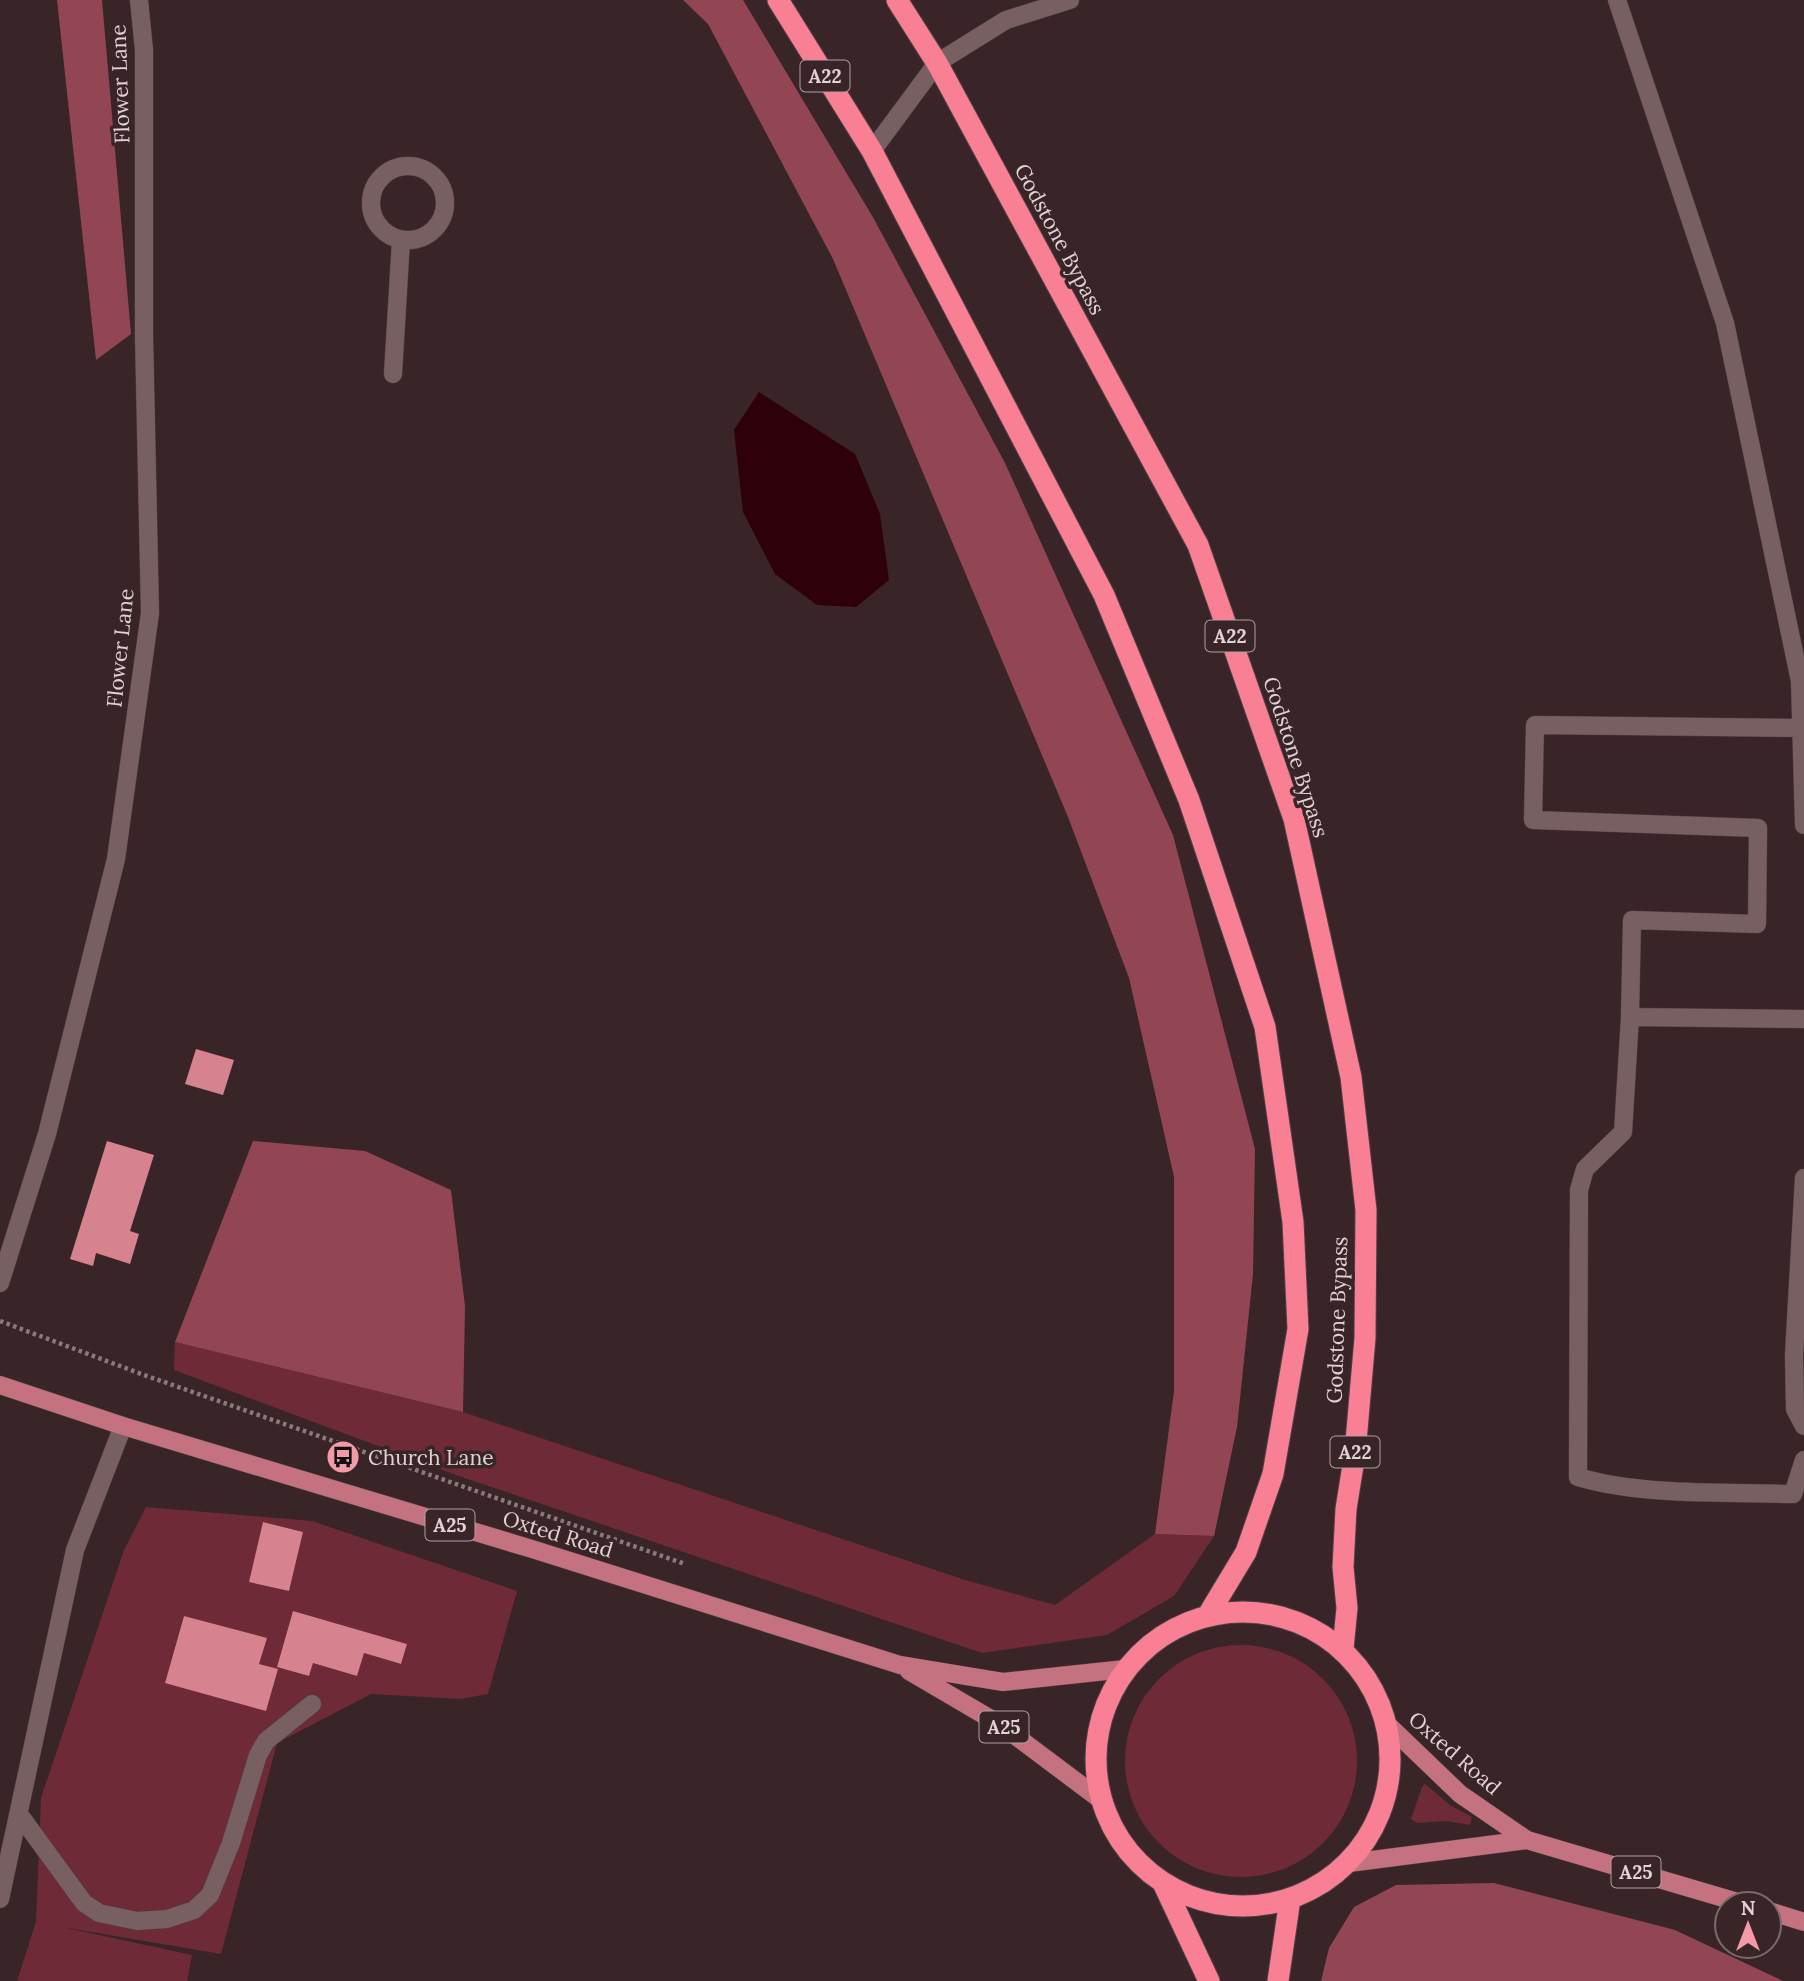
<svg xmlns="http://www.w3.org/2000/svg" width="1804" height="1981" font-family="Lora,serif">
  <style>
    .green { fill: #6e2a37; fill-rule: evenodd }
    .forest { fill: #924553 }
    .water { fill: #2e000a }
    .building { fill: #d6838f }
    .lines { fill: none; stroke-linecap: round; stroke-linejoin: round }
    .minor-casing { stroke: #514043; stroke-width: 19 }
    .major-casing { stroke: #514043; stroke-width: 19 }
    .highway-casing { stroke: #514043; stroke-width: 23 }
    .path { stroke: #8b7a7c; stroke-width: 4.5; stroke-dasharray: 3.5 3.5; stroke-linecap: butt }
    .minor { stroke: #775f62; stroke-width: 18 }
    .major { stroke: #c47280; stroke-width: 18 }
    .highway { stroke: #f87f94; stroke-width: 21 }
    .labels { text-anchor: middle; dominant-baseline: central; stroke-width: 7; stroke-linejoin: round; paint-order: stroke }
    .shield { fill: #392527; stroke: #af9fa1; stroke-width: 2 }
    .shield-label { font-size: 19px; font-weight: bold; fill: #e1d3d5 }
    .street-label { font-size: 21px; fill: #e1d3d5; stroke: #392527 }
    .poi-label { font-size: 21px; fill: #e1d3d5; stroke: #392527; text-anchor: start }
  </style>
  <rect width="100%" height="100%" fill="#392527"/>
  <path class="green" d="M175 1342 463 1412 965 1580 1055 1605 1155 1534 1214 1536 1174 1596 1107 1635 982 1653 456 1475 174 1370Z
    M146 1507 312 1521 517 1591 488 1694 460 1699 371 1694 277 1743 221 1954 62 1927 192 1955 187 1981H17L36 1922 41 1798 124 1550ZM263 1522 303 1532 289 1591 250 1582ZM293 1611 407 1644 400 1664 364 1653 357 1676 313 1663 309 1676 277 1667ZM184 1616 266 1638 259 1664 277 1670 165 1683Z
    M1125 1761a116 116 0 1 1 232 0a116 116 0 1 1-232 0Z
    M1425 1784 1450 1805 1472 1817 1470 1825 1446 1821 1417 1823 1411 1819 1422 1787Z"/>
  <path class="forest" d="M57 0H102L131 334 96 360Z
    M683 0H743L874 219 1005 463 1173 835 1255 1149 1253 1274 1237 1427 1214 1536 1155 1534 1174 1391V1177L1129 978 1068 817 833 259 708 24Z
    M253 1141 365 1151 451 1190 465 1306 463 1412 175 1342Z
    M1494 1883 1675 1930 1783 1981H1321L1329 1948 1354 1907 1396 1885Z"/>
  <path class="water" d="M759 392 855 454 880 514 889 580 856 607 817 605 775 574 743 512 734 430Z"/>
  <path class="building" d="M196 1049 234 1060 223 1095 185 1084Z
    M107 1141 154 1155 130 1231 139 1234 130 1264 96 1253 93 1266 70 1259Z
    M263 1522 303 1532 289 1591 249 1582Z
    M293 1611 407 1644 401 1664 364 1653 357 1676 313 1663 309 1676 277 1667Z
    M184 1616 267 1638 259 1664 278 1669 266 1711 165 1683Z"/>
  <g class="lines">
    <defs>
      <path id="minor" d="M1617 0 1725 323 1800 681 1804 825
        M872 151 937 63 1006 20 1070 0
        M371 203a37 37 0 1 1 74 0a37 37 0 1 1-74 0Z
        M393 374 401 240
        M1802 728 1535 725 1533 820 1758 828 1757 924 1632 920 1630 1017 1804 1019
        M1630 1017 1623 1132 1585 1169 1579 1190 1578 1477C1642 1496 1726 1492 1793 1494L1804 1460
        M1804 1178 1794 1355 1795 1409 1804 1426
        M0 1283 47 1134 116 859 150 613 144 335V50L139 0
        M19 1814 84 1903 99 1913 137 1921 167 1919 194 1910 210 1895 231 1843 258 1755 266 1741 312 1704
        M0 1899 75 1550 123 1426"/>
      <path id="major" d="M0 1385 123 1426 532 1549 900 1665 1003 1682 1125 1669
        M909 1671 1001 1725 1101 1800
        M1387 1724 1460 1794 1527 1840 1744 1904
        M1349 1863 1527 1840
        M1769 1911 1804 1922"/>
      <path id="highway" d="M778 0 872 151 1104 595 1189 800 1265 1027 1293 1222 1298 1329 1273 1474 1246 1552 1208 1615
        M897 0 937 63 1198 545 1294 819 1351 1077 1366 1210 1365 1338 1355 1453 1346 1509 1343 1567 1347 1608 1343 1649
        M1096 1759a147 147 0 1 1 294 0a147 147 0 1 1-294 0Z
        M1163 1883 1209 1981
        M1278 1981 1290 1899"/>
    </defs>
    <use href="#minor" class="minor-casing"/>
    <use href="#major" class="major-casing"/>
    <use href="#highway" class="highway-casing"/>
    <path class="path" d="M0 1321 144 1375 685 1564"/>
    <use href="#minor" class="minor"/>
    <use href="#major" class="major"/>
    <use href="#highway" class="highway"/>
  </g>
  <defs>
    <symbol id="bus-disc" viewBox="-11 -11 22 22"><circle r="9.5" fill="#f39aa7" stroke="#392527"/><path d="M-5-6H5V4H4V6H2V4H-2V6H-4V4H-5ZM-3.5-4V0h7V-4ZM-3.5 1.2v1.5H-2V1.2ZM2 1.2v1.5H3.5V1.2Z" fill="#111"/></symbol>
  </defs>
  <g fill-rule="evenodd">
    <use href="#bus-disc" x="324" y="1438" width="38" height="38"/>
  </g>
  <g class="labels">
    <g class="shield">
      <rect x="800.5" y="60.5" width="49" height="31" rx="5"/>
      <rect x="1205.5" y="620.5" width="49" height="31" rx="5"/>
      <rect x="1330.5" y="1436.5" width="49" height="31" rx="5"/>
      <rect x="425.5" y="1509.5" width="49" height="31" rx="5"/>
      <rect x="979.5" y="1711.5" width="49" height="31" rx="5"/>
      <rect x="1611.5" y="1856.5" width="49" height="31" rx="5"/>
    </g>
    <g class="shield-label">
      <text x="825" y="76">A22</text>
      <text x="1230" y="636">A22</text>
      <text x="1355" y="1452">A22</text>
      <text x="450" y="1525">A25</text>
      <text x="1004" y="1727">A25</text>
      <text x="1636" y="1872">A25</text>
    </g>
    <g class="street-label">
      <text transform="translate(120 84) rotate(-92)">Flower Lane</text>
      <text transform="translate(1060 239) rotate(62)">Godstone Bypass</text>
      <text transform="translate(120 648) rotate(-84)">Flower Lane</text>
      <text transform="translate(1296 757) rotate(72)">Godstone Bypass</text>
      <text transform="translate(1337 1320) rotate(-88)">Godstone Bypass</text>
      <text transform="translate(558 1534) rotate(17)">Oxted Road</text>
      <text transform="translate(1455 1753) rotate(41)">Oxted Road</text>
    </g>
    <g class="poi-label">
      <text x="368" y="1457">Church Lane</text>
    </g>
  </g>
  <g transform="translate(1748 1925)"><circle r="33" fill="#392527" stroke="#7c6b6d" stroke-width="2"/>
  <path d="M0-5L12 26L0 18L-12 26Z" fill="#f39aa7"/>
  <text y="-10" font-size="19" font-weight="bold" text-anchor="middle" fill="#e1d3d5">N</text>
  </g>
</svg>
